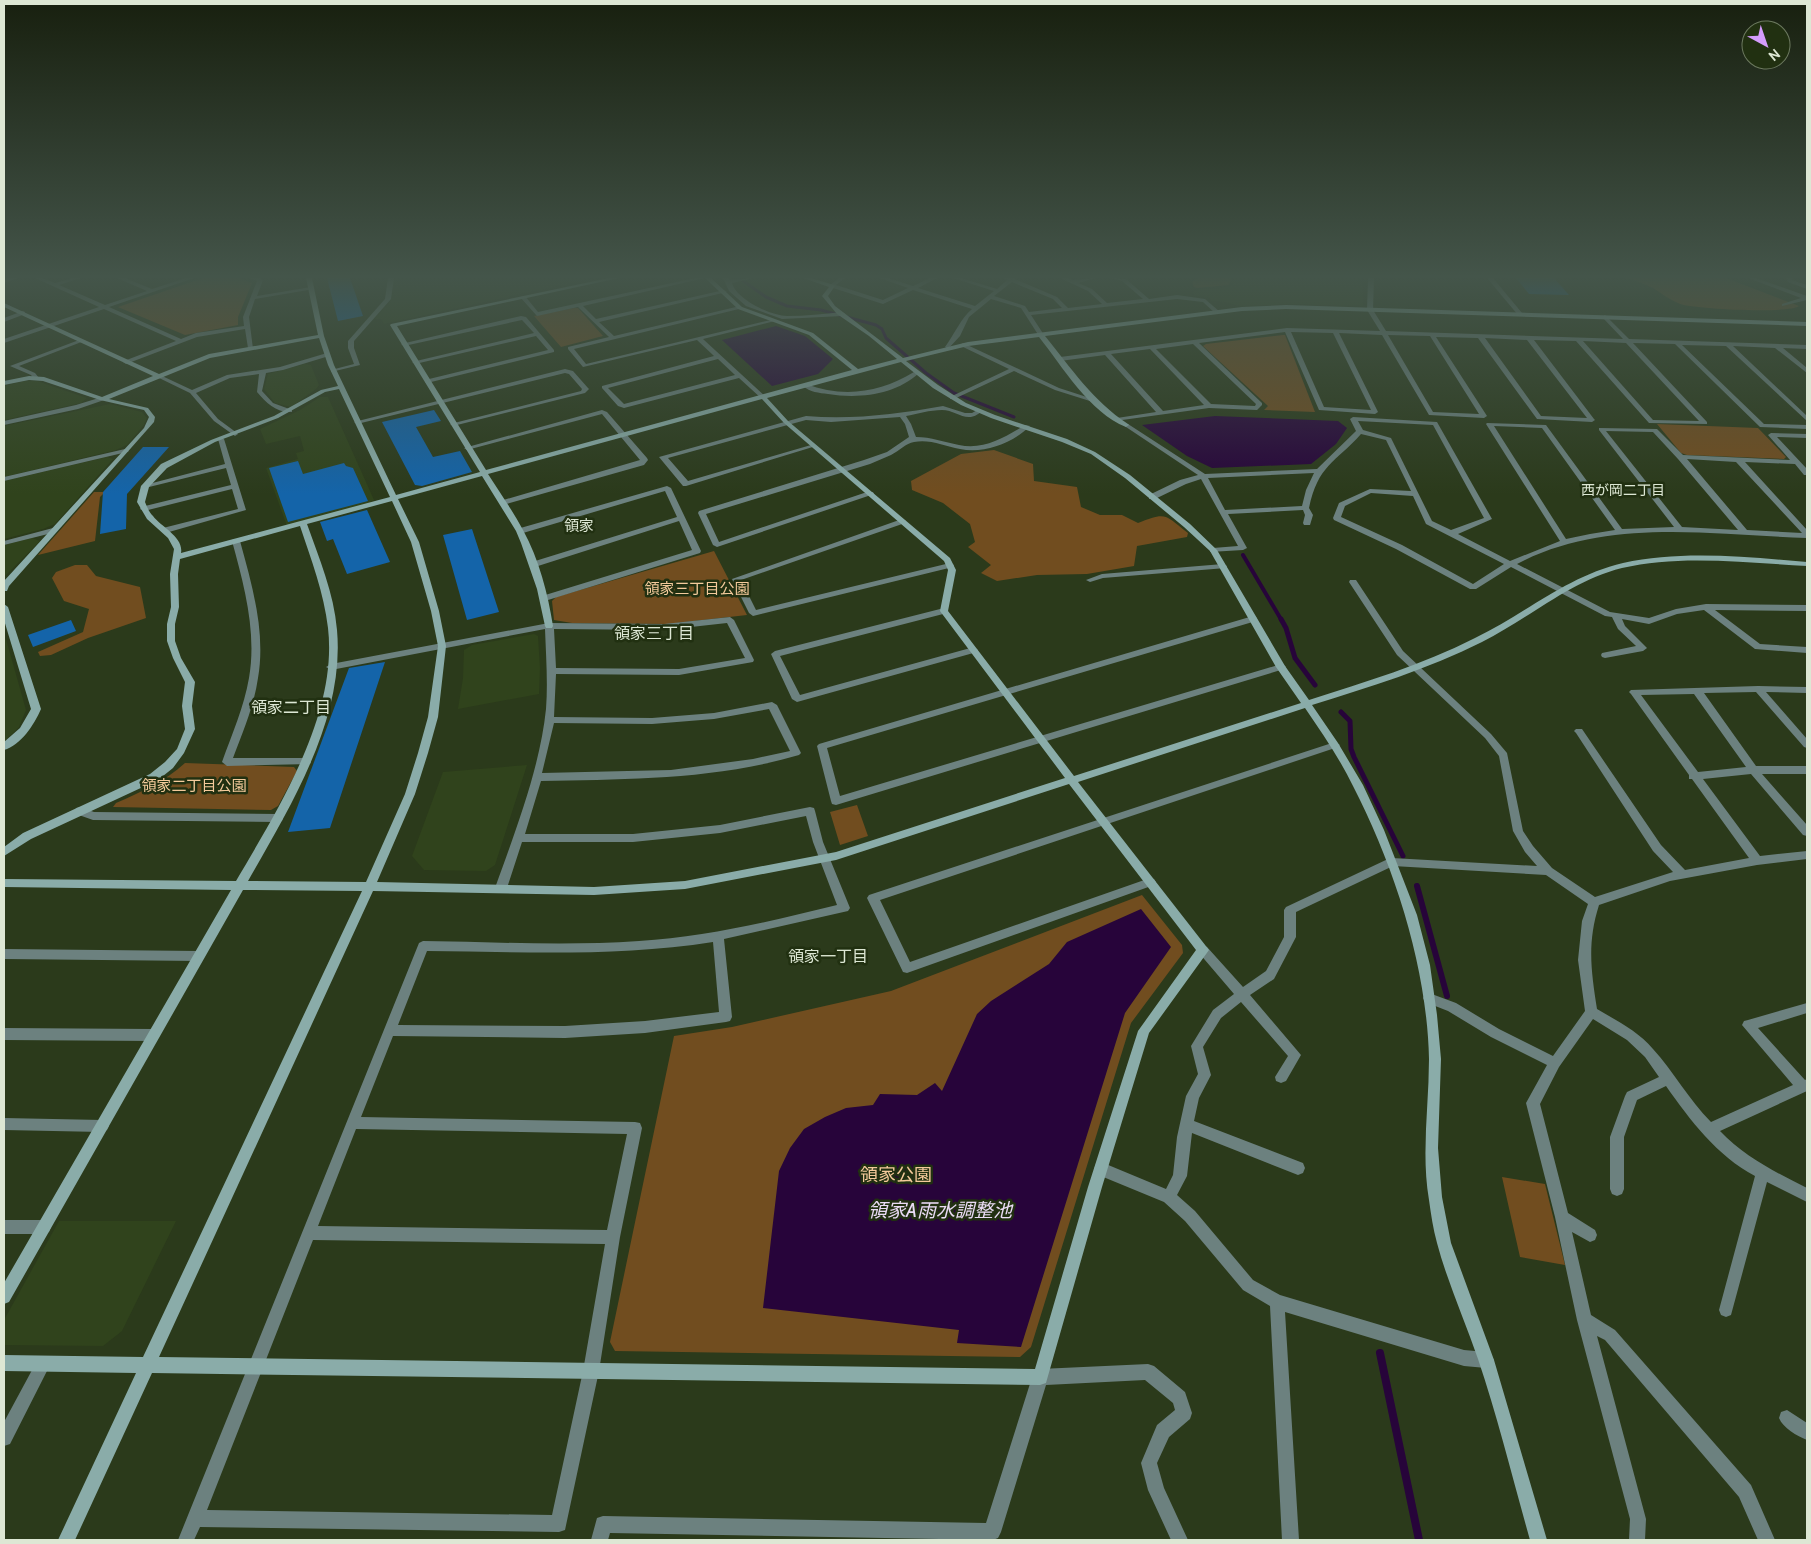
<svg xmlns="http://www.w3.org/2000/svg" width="1811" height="1544" font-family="Cabin,'Noto Sans JP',sans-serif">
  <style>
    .built { fill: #30431c }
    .green { fill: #714d1f }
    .water { fill: #27043a }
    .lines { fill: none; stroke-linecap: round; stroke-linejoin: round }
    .stream-far4 { stroke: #27043a; stroke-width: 3 }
    .stream-far3 { stroke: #27043a; stroke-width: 4 }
    .stream-far2 { stroke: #27043a; stroke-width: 5 }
    .stream-far1 { stroke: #27043a; stroke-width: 6 }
    .stream { stroke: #27043a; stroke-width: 8 }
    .building { fill: #1464a9 }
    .street { fill: #6c817f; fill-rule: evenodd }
    .secondary { fill: #8aaca9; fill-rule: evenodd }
    .labels { text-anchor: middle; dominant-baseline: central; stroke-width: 5; stroke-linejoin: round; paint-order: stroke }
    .far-neighbourhood-label { font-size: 14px; fill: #dde7d4; stroke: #213011 }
    .far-quarter-label { font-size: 15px; fill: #dde7d4; stroke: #213011 }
    .park-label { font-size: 15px; fill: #f4ca9b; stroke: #213011 }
    .neighbourhood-label { font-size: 16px; fill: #dde7d4; stroke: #213011 }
    .near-park-label { font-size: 18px; fill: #f4ca9b; stroke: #213011 }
    .near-water-label { font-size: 19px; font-style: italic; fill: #eadbf5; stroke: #213011 }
  </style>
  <rect width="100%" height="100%" fill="#2b3a1b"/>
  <path class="built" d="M393 278H583L585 280 384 324 381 319H374L389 303 393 292Z
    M1234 278H1363V306L1294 304 1239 306 1225 302 1212 301 1209 297 1194 296 1193 292 1199 289 1223 288 1233 285Z
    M305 364 311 365 319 385 316 389 291 407 275 403 264 389 268 374Z
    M25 381H37L87 398 81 403 4 420V386Z
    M320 397H328L374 500 369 503 287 526 266 468 298 459 296 453 304 451 300 436 266 444 260 429 300 410Z
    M110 404 142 412 147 418 144 425 127 445 116 450 4 477V426Z
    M107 457 113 459 55 524 43 529 4 539V481Z
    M32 538 40 541 4 577V545Z
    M534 634 538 636 540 668 539 694 458 709 463 678 464 650 472 645Z
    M6 639 26 710 19 727 4 742V641Z
    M527 765 495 865 486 871 424 870 412 856 443 772Z
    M59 1221H176L122 1331 103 1346 4 1345V1320Z"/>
  <path class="green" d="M203 278H239L252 283 238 317V325L185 335 118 307Z
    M1198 278H1231L1229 285 1197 288 1194 287 1192 282Z
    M1627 278H1726L1799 306C1789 314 1695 309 1680 304 1670 300 1661 293 1653 288 1645 284 1636 281 1627 278Z
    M574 308H578L603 336 561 347 534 316Z
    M1283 335H1285L1315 412 1264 410 1268 406 1203 346 1206 344Z
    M1657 424 1758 428 1786 457 1784 459 1687 455 1681 453Z
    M994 450 1033 464 1034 481 1077 487 1081 507 1100 515H1122L1138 523C1167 511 1165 515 1188 533L1187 537 1137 546 1134 566 1087 574 1037 575 997 581 981 573 991 565 968 547 975 542 970 524 943 503 912 490 911 481 961 454Z
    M94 492H105L100 497 95 541 38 555Z
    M714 551 747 615 667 624 572 623 554 620 552 601 556 597Z
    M75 565H87L96 576 140 587 146 618 88 638 51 655 40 656 38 652 83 632 89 609 64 601 52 578 56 572Z
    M185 763 294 767 297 771 278 806 271 810 113 807 116 803C141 792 164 782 185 763Z
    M857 805 868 836 840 845 830 812Z
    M1142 895 1182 945 1183 953 1131 1023 1031 1347 1020 1357 615 1351 610 1342 674 1036 732 1027 891 991Z
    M1502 1177 1545 1184 1565 1265 1520 1257Z"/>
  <path class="water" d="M776 326 805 336 833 359 818 374 772 386 722 340Z
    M1215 416 1338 421 1347 428 1336 444 1311 464 1212 468 1187 456 1142 425Z
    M1141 909 1171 947 1125 1013 1021 1347 957 1343 959 1330 763 1308 779 1171 790 1148 804 1129 825 1117 846 1108 873 1105 880 1094 917 1095 935 1083 942 1091 977 1014 991 1001 1049 964 1067 942Z"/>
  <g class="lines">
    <path class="stream-far4" d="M739 278 766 297 787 306 821 310 876 325 882 329 886 338 926 373 954 393 1014 417"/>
    <path class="stream-far3" d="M1243 555 1282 621"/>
    <path class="stream-far2" d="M1281 619 1286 628 1295 658 1315 685
      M1341 712 1350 721 1351 749 1354 757 1403 856"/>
    <path class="stream-far1" d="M1417 886 1447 996"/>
    <path class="stream" d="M1380 1353 1419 1540"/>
  </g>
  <path class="building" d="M327 278H350L363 316 338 321Z
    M1516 278H1554L1569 295 1529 294Z
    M434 410 441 421 416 427 433 457 460 451 472 472 422 486 415 485 382 422Z
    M143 447H169L127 494 126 529 100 534 103 492Z
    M298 461 303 474 344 463 346 466 353 468 368 501 288 522 269 468Z
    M367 510 390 562 347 574 333 539 327 541 320 522Z
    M472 529 499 612 467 620 443 535Z
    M71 620 76 631 33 647 28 635Z
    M385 662 330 828 288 832 349 668Z"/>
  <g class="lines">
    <path class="street" d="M9 278H18L4 283V279Z
      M35 278H42L55 283 73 278H81L59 285 105 305 147 291 117 278H125L152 289 186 278H194L109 307 181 339 196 333 244 326 243 317 257 281 250 278H259L263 280 257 296 311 287 314 289 255 299 249 317 253 349 248 348 245 329 197 337 126 364 123 362 124 361 176 341 104 309 4 343V339L99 307Z
      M388 278H394L391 299 354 341V348L360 365 331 372V370L354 364 348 348V341L385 299Z
      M695 278H705L583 306 596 319 724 290 727 292 599 322 614 336 740 306 743 308 574 349 586 364 775 319V321L703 339 766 397V399H762L739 378 624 408 618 406 602 388V386L714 356 697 340 583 367 568 349V347L609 337 578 307 537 316 520 297 525 296 538 312ZM718 359 735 375 624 404 608 388Z
      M723 278H729L730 280 754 278 732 283C736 299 771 316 787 316 805 316 824 314 842 312L845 314 842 316 782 319 746 306 729 291Z
      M839 278H845L836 285 883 300 908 288 880 278H888L913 286 930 278H937L918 288 975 306 994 291 953 278H961L997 289 1007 280 1003 278H1016L1015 279 1057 297 1068 308 1102 304 1088 291 1060 278H1067L1073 280 1096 278 1078 283 1092 289 1107 303 1143 299 1122 281 1110 278 1126 279 1149 299 1177 295 1205 299 1220 312 1215 313 1203 302 1177 299 1031 315 1044 335 1041 337 1039 336 1021 308 991 299 969 317 960 336 948 349 945 347C954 335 961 318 972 309L913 290 883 304 830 287V285ZM1012 282 1053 299 1062 308 1029 312 1025 306 994 296Z
      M1368 278H1374L1373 310 1386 331 1623 339 1603 318 1602 317 1605 315 1629 339 1807 345V349L1783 348 1807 368V373L1775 348 1733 346 1807 416V421L1726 346 1682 345 1764 424 1807 425V429L1760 427 1675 344 1633 343 1707 422V424L1649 423 1576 341 1534 340 1594 419 1595 420 1592 422 1537 419 1478 338 1436 337 1487 416 1484 418 1429 415 1382 335 1339 333 1378 412 1375 414 1319 410 1285 332 1199 343 1262 403V405L1257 410 1209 408 1115 421 1114 420 1117 418 1156 412 1105 355 1060 361 1057 359 1060 357 1287 328 1380 331 1367 310ZM1291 332 1333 333 1371 410 1324 407ZM1388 335 1430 336 1479 414 1433 412ZM1485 338 1527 340 1587 418 1541 416ZM1583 341 1626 343 1699 421 1653 420ZM1193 344 1256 404 1255 406 1211 404 1156 349ZM1150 349 1204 405 1163 411 1111 354Z
      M1487 278H1493L1522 313V315H1518Z
      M1748 278H1756L1807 296V300L1782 306V304L1801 298Z
      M1786 278H1792V280L1807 285V289L1788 282Z
      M23 311 25 312V314L4 322V318Z
      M521 316 526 317 554 350V352L427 383 425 382V380L548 350 536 336 415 364 412 362 534 333 522 320 404 346 401 344Z
      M79 340 84 341 19 366 35 373 39 378 38 379H34L31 375 10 366Z
      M963 343 1059 388 1096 400 1093 402 1055 390 1014 371 954 399H950V397L1009 369 961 346 960 345Z
      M327 353 329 354V356L283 370 266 373 262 391 273 403 292 410V412C277 413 266 403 257 392L259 374 230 378 196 393 218 419 237 433 238 434 235 436 214 421 190 393 155 376 160 375 192 390 227 375 280 367Z
      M565 369 573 371 588 388 589 389 585 393 453 426 450 424 581 391 582 389 569 374 565 373 357 424 354 422Z
      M914 372 919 373C895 395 859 399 828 394 819 393 810 392 803 386L806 384C843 398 880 393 914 372Z
      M102 397 105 399 104 400 78 409 4 425V421L76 405Z
      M943 406 965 413H972L979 409 982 411C967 425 957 410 942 410 930 410 917 414 906 416L911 424 916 437C931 437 944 442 959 445 984 450 1004 438 1025 425L1030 426C1013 443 984 454 960 449 944 446 930 439 914 442 906 443 899 451 891 455 884 458 877 461 870 464L706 514 719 542 867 492H873L874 494 717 547 713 545 698 513 699 511 864 460 887 452 909 437 905 424 900 417 831 422 806 420 668 458 688 481 811 445 816 446 686 486H683L659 457 806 416C852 420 898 414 943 406Z
      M602 410 607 412 647 458 648 460 644 465 503 505H500V501L640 460 602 414 467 450 464 448Z
      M1353 417 1437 422 1492 519 1458 534 1510 561 1560 541 1486 424 1487 423 1546 425 1622 529 1674 527 1599 430V428L1657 429 1683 455 1790 460 1768 435 1771 433 1807 434V438L1777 437 1807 469V475H1804L1795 464 1745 462 1807 530V538C1710 535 1607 517 1517 564L1610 612 1649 618 1676 609 1706 604 1807 605V611L1715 610 1760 644 1807 647V653L1755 649 1704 610 1677 614 1649 624 1622 619 1625 626 1647 648 1643 651 1605 658 1602 657 1601 655 1602 653 1636 646 1618 629 1612 617 1605 616 1511 567 1476 589H1470L1396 549 1334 520 1333 518 1339 503 1370 489 1411 491 1386 440 1361 434C1335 463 1318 465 1309 508L1313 515 1310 525H1304L1303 523 1305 515 1303 510 1228 514 1247 548 1243 550 1210 552V548H1213L1238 546 1201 479 1186 484 1155 499H1149V495L1180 480 1198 475 1123 425 1128 424 1205 474 1317 469 1356 431 1350 419ZM1358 421 1433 425 1484 518 1451 530 1432 521 1391 438 1363 430ZM1494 426 1542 428 1615 530 1590 534 1566 539ZM1606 431 1653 432 1678 459 1738 530 1682 527ZM1687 459 1736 462 1802 533 1747 530ZM1314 473 1306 490 1302 506 1225 510 1208 478ZM1371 493 1413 496 1426 524 1504 564 1473 584 1402 545 1341 517 1345 506Z
      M219 438 224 439 246 510 169 532H163V528L238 509 232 489 144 511 140 509 141 507 231 485 226 468 145 488 141 486 225 464 218 439Z
      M125 449 129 451 127 452 4 481V477Z
      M667 486 671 488 701 551 700 553 548 600H542V596L692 550 679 521 538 566H532L531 564 532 562 677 517 665 491 523 533H517V529Z
      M902 519 906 521 905 523 741 580 756 610 950 563 954 565 953 567 753 616 749 613 732 579Z
      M53 528H56V532L4 545V541Z
      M233 539H239L240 541C252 585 266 632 258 678 254 706 243 732 233 758H306L310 760 311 762 310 764 227 766 222 762C232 734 244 707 249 678 257 632 244 585 232 541Z
      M1223 564 1227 566 1226 568 1103 578 1090 582 1086 580 1102 574Z
      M1350 580H1356L1403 651 1491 734 1507 753 1523 831 1533 846 1552 868 1595 897 1673 872 1653 851 1576 733 1574 731 1576 729H1582L1661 845 1685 870 1749 858 1692 779H1689V775L1631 694 1629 692 1631 690 1758 686 1807 687V693L1766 692 1807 739V748L1804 747 1756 692 1704 693 1756 766H1807V774H1762L1807 825V836L1803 835 1751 774 1703 779 1760 856 1807 851V859L1757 865 1670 881 1599 905C1587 943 1591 970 1597 1009 1617 1021 1638 1031 1653 1049 1674 1072 1689 1100 1711 1122L1793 1085 1742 1025 1744 1021 1748 1020 1807 1003V1013L1758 1028 1805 1080 1807 1079V1091L1720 1131C1745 1157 1775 1172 1807 1188V1202L1767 1182 1731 1315 1726 1317 1721 1315 1719 1310 1755 1176C1717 1156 1690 1120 1666 1086L1637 1100 1624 1137V1189L1622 1194 1617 1196 1612 1194 1610 1189V1137L1625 1096 1627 1092 1659 1077 1645 1057 1627 1040 1593 1019 1559 1067 1540 1104 1568 1213 1595 1230 1597 1235 1595 1240 1590 1242 1572 1232 1591 1315 1615 1330 1751 1485 1775 1540H1758L1739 1497 1605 1340 1597 1336 1646 1519 1645 1540H1629L1630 1519 1577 1320 1555 1217 1526 1103 1547 1065 1491 1037 1448 1011 1425 1002 1423 998 1425 994 1429 993 1456 1003 1499 1029 1553 1056 1585 1011 1578 960 1582 921 1588 904 1546 875 1393 866 1296 912V937L1274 979 1250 995 1301 1055 1286 1081 1281 1083 1276 1081 1275 1077 1288 1056 1241 1002 1221 1018 1203 1047 1211 1075 1199 1098 1194 1121 1303 1163 1305 1168 1303 1173 1298 1175 1192 1133 1187 1176 1177 1195 1195 1211 1253 1280 1280 1295 1464 1350 1486 1352 1491 1355 1494 1360 1491 1365 1486 1368 1464 1366 1285 1312 1299 1540H1282L1270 1306 1243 1290 1185 1221 1164 1202 1096 1174 1094 1169 1096 1164 1101 1162 1166 1189 1173 1175 1177 1137 1186 1096 1198 1074 1191 1046 1213 1010 1234 994 1199 953 1197 950 1199 947 1203 945 1207 947 1243 987 1266 971 1284 937V910L1286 907 1388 859 1392 858 1537 866 1525 852 1513 831 1499 756 1485 738 1397 655 1349 582ZM1694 694 1746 767 1698 772 1641 695Z
      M944 608 948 611 947 613 780 656 800 695 974 647 978 650 977 652 797 702 792 699 771 654 775 651Z
      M1253 616 1256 617 1257 619 1256 621 827 748 840 796 1278 665H1284L1286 667 1284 669 836 805 832 804 831 801 817 746 819 744Z
      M730 617 734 620 754 660 753 662 679 675 556 674 554 717 652 718 714 713 772 702 777 705 801 753 799 755C715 780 627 779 541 781L525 834H633L720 825 810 807 814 808 815 811 823 842 850 908 848 911 724 939 732 1017 730 1021 726 1022 645 1033 565 1038 393 1036 361 1117 635 1122 640 1123 642 1128 620 1237 599 1371 565 1530 559 1532 200 1527 194 1540H178L419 943 423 941C495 942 567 946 639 941 706 937 772 921 837 905L813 842 806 816 720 833 633 842H522L507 888 505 891 501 892 497 891 495 888C515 832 540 768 546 709 548 683 546 656 545 629L331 670 326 667 331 664 549 623 664 624ZM727 623 745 658 679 669 556 668 554 629 664 630ZM769 709 790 751 753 759 671 770 542 773 554 723 652 724 714 719ZM713 942 719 1012 645 1021 565 1026 398 1025 427 951C523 952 618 957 713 942ZM356 1129 627 1134 607 1230 318 1226ZM313 1240 605 1244 583 1371 552 1515 207 1510Z
      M1335 742 1340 745 1338 747 880 900 910 962 1150 878 1154 879 1156 882 1154 885 907 973 903 972 867 898 869 895Z
      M80 807 94 812 278 814 282 815 283 818 282 821 278 822 93 820 76 814 75 811 76 808Z
      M4 949 199 951 203 953 205 956 203 959 199 961 4 959Z
      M4 1028 153 1029 157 1031 159 1035 157 1039 153 1041 4 1040Z
      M4 1118 102 1120 107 1122 109 1126 107 1130 102 1132 4 1130Z
      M4 1220H44L49 1222 51 1227 49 1232 44 1234H4Z
      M43 1356 48 1359 51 1364 48 1369 10 1444 4 1446V1422L38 1359Z
      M1148 1364 1154 1366 1185 1392 1192 1413 1190 1419 1169 1437 1157 1463 1164 1488 1188 1540H1171L1148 1490 1141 1463 1157 1425 1175 1410 1173 1403 1145 1380 1046 1385 1001 1532 998 1538 993 1540 610 1533 608 1540H591L597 1518 603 1516 986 1523 1034 1371 1040 1369Z
      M1787 1410 1807 1423V1440C1797 1436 1783 1428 1779 1418L1781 1412Z"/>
    <path class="secondary" d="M306 278H312L324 336 334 365 396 495 480 472 390 325 391 324 609 278H619L397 326 486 470 852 370 809 335 738 309 705 278H711L742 307 813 333 858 369 897 359 869 336 837 314 822 296 829 287 803 278H811L834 285 835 286 828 296 835 306 903 358 968 342 1242 307 1286 305 1807 322V326L1286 309 1242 311 1045 336C1071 368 1093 401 1128 424L1129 425 1126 427C1090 413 1062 366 1039 337L968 346 906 361 938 385 966 403 995 415 1067 439 1095 452 1130 475 1190 524 1217 550 1285 666 1309 700C1365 682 1422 665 1475 638 1525 614 1567 576 1623 563 1682 550 1747 557 1807 562V566C1748 563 1680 554 1622 568 1570 581 1530 618 1482 642 1428 669 1370 687 1312 705L1338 743 1363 785 1384 830 1417 915 1430 965 1437 1015 1441 1059 1438 1148 1442 1197 1451 1243 1494 1360 1547 1540H1530C1513 1480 1498 1418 1478 1359 1465 1321 1447 1281 1437 1243 1433 1229 1431 1214 1429 1200 1421 1153 1429 1106 1429 1059 1427 967 1395 868 1353 786 1340 759 1322 733 1305 708L1078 782 1209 950 1149 1033 1102 1187 1046 1383 1040 1385 152 1373 75 1540H58L136 1373 4 1371V1355L143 1357 362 891 243 890 9 1302 4 1304V1283L231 890 4 887V879L236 881C278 809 338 715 328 628 324 593 311 559 300 526L180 559 178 574 179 607 175 624V641L181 658 195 682 192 706 195 729 184 753 173 768 158 780 31 839 4 856V847L23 833 150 774 165 762 177 749 185 729 182 706 185 682 173 658 167 641V624L171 607 170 574 174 549 168 538 147 519 137 502 141 486 161 464 211 440 274 416 321 390 338 386 328 365 319 338 210 358 109 399 148 408 155 417 154 422 9 586 7 591H4V581L144 428 149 417 144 410 100 400 43 381 29 380 4 385V381L29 376 44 377 102 397 153 376 4 307V303L159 374 209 354 318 335ZM901 362 933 388 961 405 991 418 1062 442 1091 454 1125 478 1184 527 1210 551 1276 667 1301 703 1074 776 948 611 956 570 950 558 788 421 767 398ZM339 389 390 497 181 553C184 537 161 527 153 516 149 512 147 507 145 502L149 487 167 468 215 442 278 418 325 392ZM762 399 784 423 944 561 948 570 940 611 1065 778 836 852 685 881 594 887 377 882 415 794 428 753 438 717 446 646 439 611 419 542 398 499 482 476 516 531 521 543 537 589 545 626 546 628H552L553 626C548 594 539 559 523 530 513 511 500 493 488 474ZM392 501 411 542 431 611 438 646 428 717 418 753 405 794 366 882 248 881C290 807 345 719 337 630 334 593 319 558 307 524ZM1069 784 1196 950 1138 1031 1088 1187 1035 1369 159 1357 373 891 594 895 685 889 836 860Z
      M4 604 8 607 41 709C34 725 21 745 4 750V742L20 728 31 709 4 620Z"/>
  </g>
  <linearGradient id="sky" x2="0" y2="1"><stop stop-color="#18200f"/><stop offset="0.56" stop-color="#44554a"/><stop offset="1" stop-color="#44554a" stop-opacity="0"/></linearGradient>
  <rect width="1811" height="494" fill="url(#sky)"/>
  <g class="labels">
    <g class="far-neighbourhood-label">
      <text x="1623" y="490">西が岡二丁目</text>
    </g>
    <g class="far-quarter-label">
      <text x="579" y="526">領家</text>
    </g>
    <g class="park-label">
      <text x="697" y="589">領家三丁目公園</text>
      <text x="194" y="786">領家二丁目公園</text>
    </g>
    <g class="neighbourhood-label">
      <text x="654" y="633">領家三丁目</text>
      <text x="291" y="707">領家二丁目</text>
      <text x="828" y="956">領家一丁目</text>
    </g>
    <g class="near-park-label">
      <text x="896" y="1175">領家公園</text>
    </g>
    <g class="near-water-label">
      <text x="940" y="1210">領家A雨水調整池</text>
    </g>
  </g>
  <rect width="1811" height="1544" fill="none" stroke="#dde7d4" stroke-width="10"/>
  <g transform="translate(1766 45) rotate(140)"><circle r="24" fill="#213011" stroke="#6c795f"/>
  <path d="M0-4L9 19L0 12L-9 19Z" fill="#d49cfc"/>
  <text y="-8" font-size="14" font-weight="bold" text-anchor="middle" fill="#dde7d4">N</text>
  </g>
</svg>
